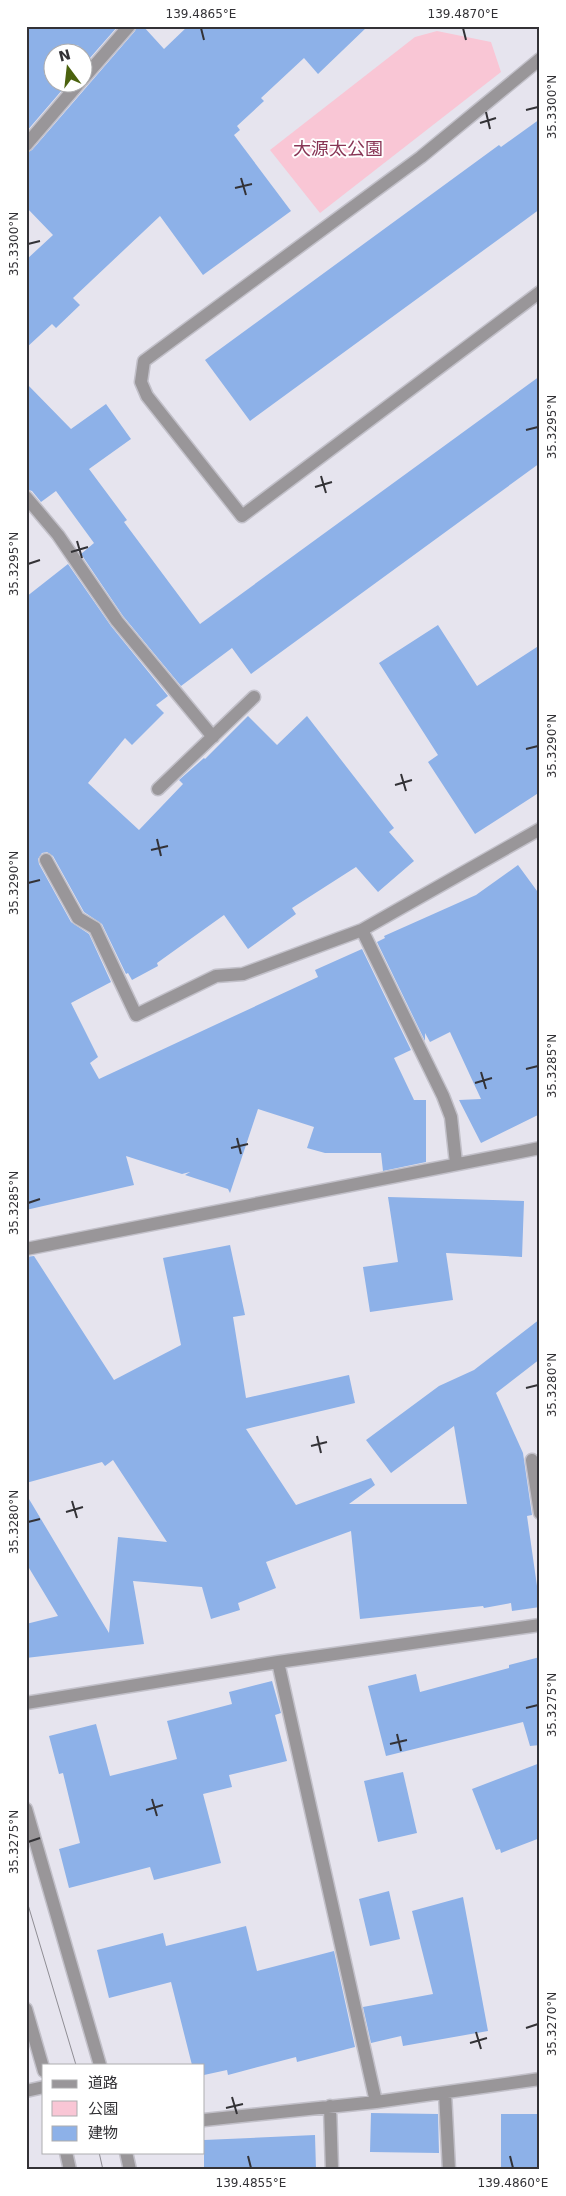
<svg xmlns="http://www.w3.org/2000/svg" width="566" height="2196" font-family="'DejaVu Sans','Noto Sans JP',sans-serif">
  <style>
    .green { fill: #f9c6d5 }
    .building { fill: #8db1e8 }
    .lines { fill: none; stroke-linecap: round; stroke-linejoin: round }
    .minor-casing { stroke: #c2c0c9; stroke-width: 15 }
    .minor { stroke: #999699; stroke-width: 12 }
    .tram { stroke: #8f8d94; stroke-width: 1 }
    .ticks { fill: none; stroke: #333236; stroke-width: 2 }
    .labels { text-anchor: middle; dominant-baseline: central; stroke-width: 4; stroke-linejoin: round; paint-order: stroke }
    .park-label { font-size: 18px; fill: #883555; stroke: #fff }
    .neatline { fill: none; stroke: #333236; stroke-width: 2 }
    .ticks-label { font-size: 12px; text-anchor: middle; fill: #333236 }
  </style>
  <rect width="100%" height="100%" fill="#e6e4ee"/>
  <path class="green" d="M437 31 491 42 501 72 320 213 270 150 415 37Z"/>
  <path class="building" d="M26 26H118L82 67V52H52V82H69L26 132Z
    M137 26H143L164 49 188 26H368L318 74 304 58 261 98 264 101 237 126 240 130 234 135 291 211 203 275 160 216 73 298 80 305 56 328 52 324 26 348V260L53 235 26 207V153L32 150 135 31Z
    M540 119V209L250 421 205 360 499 145 501 147Z
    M540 376V463L251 674 232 648 181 686 123 616 81 554 94 543 56 491 41 502 32 491 26 489V383L71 429 106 404 131 439 89 469 127 520 124 522 200 624Z
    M68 564 111 626 168 696 156 705 164 713 132 745 125 738 88 783 139 830 183 784 179 780 204 758 205 759 248 716 277 745 307 716 394 828 389 832 414 861 378 892 356 867 292 908 296 914 248 949 224 915 157 963 158 966 132 980 128 973 126 974 102 924 84 912 53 856 47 852 42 853 38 859 39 864 71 922 89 934 111 982 71 1003 98 1057 90 1063 99 1079 318 977 315 970 362 949 411 1050 394 1058 414 1100H426V1162L383 1171 381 1153H325L307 1148 314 1127 258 1109 230 1193 228 1189 185 1175 190 1172 182 1174 126 1156 134 1185 26 1210V597Z
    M438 625 477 686 540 645V792L475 834 428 762 438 755 379 663Z
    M518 865 540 895V1114L481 1143 459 1100 481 1099 450 1032 430 1042 425 1033V1041L377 942 385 938 384 936 476 895Z
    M388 1197 524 1201 522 1257 446 1253 453 1300 370 1312 363 1267 398 1262Z
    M230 1245 245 1315 233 1317 246 1398 349 1375 355 1403 246 1429 296 1505 371 1478 375 1485 349 1504H467L454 1426 391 1473 366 1440 439 1386 474 1370 540 1319V1359L496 1393 523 1453 532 1515 527 1516 540 1607 512 1611 511 1603 484 1608 483 1606 360 1619 351 1531 266 1562 276 1588 238 1603 240 1610 211 1619 202 1587 133 1581 144 1644 26 1658V1624L58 1616 26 1563V1494L109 1633 118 1537 167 1542 113 1460 105 1466 102 1462 26 1483V1257L34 1256 114 1380 181 1345 163 1258Z
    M540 1657V1745L530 1746 523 1722 386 1756 368 1686 416 1674 420 1692 509 1668V1665Z
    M272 1681 281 1713 275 1715 287 1761 229 1775 232 1787 203 1794 221 1863 154 1880 150 1867 69 1888 59 1849 80 1843 63 1773 59 1774 49 1736 96 1724 110 1776 177 1759 167 1721 232 1704 229 1692Z
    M540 1763V1838L501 1853 500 1849 496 1850 472 1789Z
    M403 1772 417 1833 378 1842 364 1781Z
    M389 1891 400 1939 370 1946 359 1899Z
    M463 1897 488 2031 403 2046 401 2036 371 2043 363 2007 433 1994 412 1911Z
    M246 1926 257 1971 334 1951 355 2047 297 2062 296 2057 228 2075 227 2070 204 2075V2065H192L171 1982 109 1998 97 1950 163 1933 166 1946Z
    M371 2113 438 2114 439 2153 370 2152Z
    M501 2114H540V2167H501Z
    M315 2135 316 2170H204V2140Z"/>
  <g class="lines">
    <defs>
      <path id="minor" d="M540 59 421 157 144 361 141 382 147 396 242 516 540 292
        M82 80 129 26
        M26 145 80 82
        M26 497 58 535 117 621 213 737
        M158 789 254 697
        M46 860 78 918 95 928 136 1015 216 976 243 974 362 930 540 829
        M362 930 443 1096 451 1117 456 1163
        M26 1249 540 1148
        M532 1460 540 1513
        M278 1662 376 2102
        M26 1703 278 1662 540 1625
        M26 1809 100 2065
        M26 2009 44 2071
        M26 2091 44 2087
        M445 2093 449 2170
        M330 2106 332 2170
        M204 2120 376 2102 540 2079
        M66 2152 70 2170
        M126 2152 130 2170"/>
    </defs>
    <use href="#minor" class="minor-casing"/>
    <use href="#minor" class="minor"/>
    <path class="tram" d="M26 1898 76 2065
      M99 2152 103 2170"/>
  </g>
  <path class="ticks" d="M201 28 204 40M463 28 466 40M526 110 538 107M486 112 490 129M480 123 496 118M241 178 246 195M235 188 252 184M28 244 40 241M526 430 538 427M321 476 326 493M315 487 332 482M77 541 82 558M71 552 88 547M28 564 40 560M526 749 538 746M401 774 406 791M395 785 412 780M157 839 161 856M151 850 168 846M28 883 40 880M526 1069 538 1066M481 1072 486 1089M475 1083 492 1078M237 1138 241 1154M231 1148 248 1144M28 1203 40 1199M526 1388 538 1385M317 1436 321 1453M311 1446 327 1442M72 1501 77 1518M66 1512 83 1507M28 1522 40 1519M526 1708 538 1705M397 1734 401 1751M390 1744 407 1740M152 1799 157 1816M146 1810 163 1805M28 1842 40 1838M526 2028 538 2024M476 2032 481 2049M470 2043 487 2038M232 2097 237 2114M226 2108 243 2104M248 2156 251 2168M510 2156 513 2168"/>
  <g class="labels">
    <g class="park-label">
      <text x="338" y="148">大源太公園</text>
    </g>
  </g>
  <rect width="566" height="2196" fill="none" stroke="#ffffff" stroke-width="55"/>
  <rect x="42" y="2064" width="162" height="90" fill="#ffffff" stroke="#adadaf"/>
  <rect x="52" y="2080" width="25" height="8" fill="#999699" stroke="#adadaf"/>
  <text x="88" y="2088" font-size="15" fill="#333236">道路</text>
  <rect x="52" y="2101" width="25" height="15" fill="#f9c6d5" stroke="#adadaf"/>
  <text x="88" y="2114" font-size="15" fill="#333236">公園</text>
  <rect x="52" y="2126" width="25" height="15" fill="#8db1e8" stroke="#adadaf"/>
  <text x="88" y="2138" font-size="15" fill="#333236">建物</text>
  <g transform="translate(68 68) rotate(345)"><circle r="24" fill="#ffffff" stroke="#adadaf"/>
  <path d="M0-4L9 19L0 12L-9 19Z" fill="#4b620e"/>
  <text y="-8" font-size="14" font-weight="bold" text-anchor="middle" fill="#333236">N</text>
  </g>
  <rect x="28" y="28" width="510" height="2140" class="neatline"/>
  <g class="ticks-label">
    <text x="201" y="18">139.4865°E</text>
    <text x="463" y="18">139.4870°E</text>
    <text transform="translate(552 107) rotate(-90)" y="4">35.3300°N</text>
    <text transform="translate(14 244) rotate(-90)" y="4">35.3300°N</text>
    <text transform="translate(552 427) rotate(-90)" y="4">35.3295°N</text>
    <text transform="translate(14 564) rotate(-90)" y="4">35.3295°N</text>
    <text transform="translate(552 746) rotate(-90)" y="4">35.3290°N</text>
    <text transform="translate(14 883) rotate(-90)" y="4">35.3290°N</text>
    <text transform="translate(552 1066) rotate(-90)" y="4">35.3285°N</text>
    <text transform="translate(14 1203) rotate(-90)" y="4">35.3285°N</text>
    <text transform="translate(552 1385) rotate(-90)" y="4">35.3280°N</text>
    <text transform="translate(14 1522) rotate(-90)" y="4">35.3280°N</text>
    <text transform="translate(552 1705) rotate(-90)" y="4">35.3275°N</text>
    <text transform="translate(14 1842) rotate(-90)" y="4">35.3275°N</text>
    <text transform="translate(552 2024) rotate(-90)" y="4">35.3270°N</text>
    <text x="251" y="2187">139.4855°E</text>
    <text x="513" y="2187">139.4860°E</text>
  </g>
</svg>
